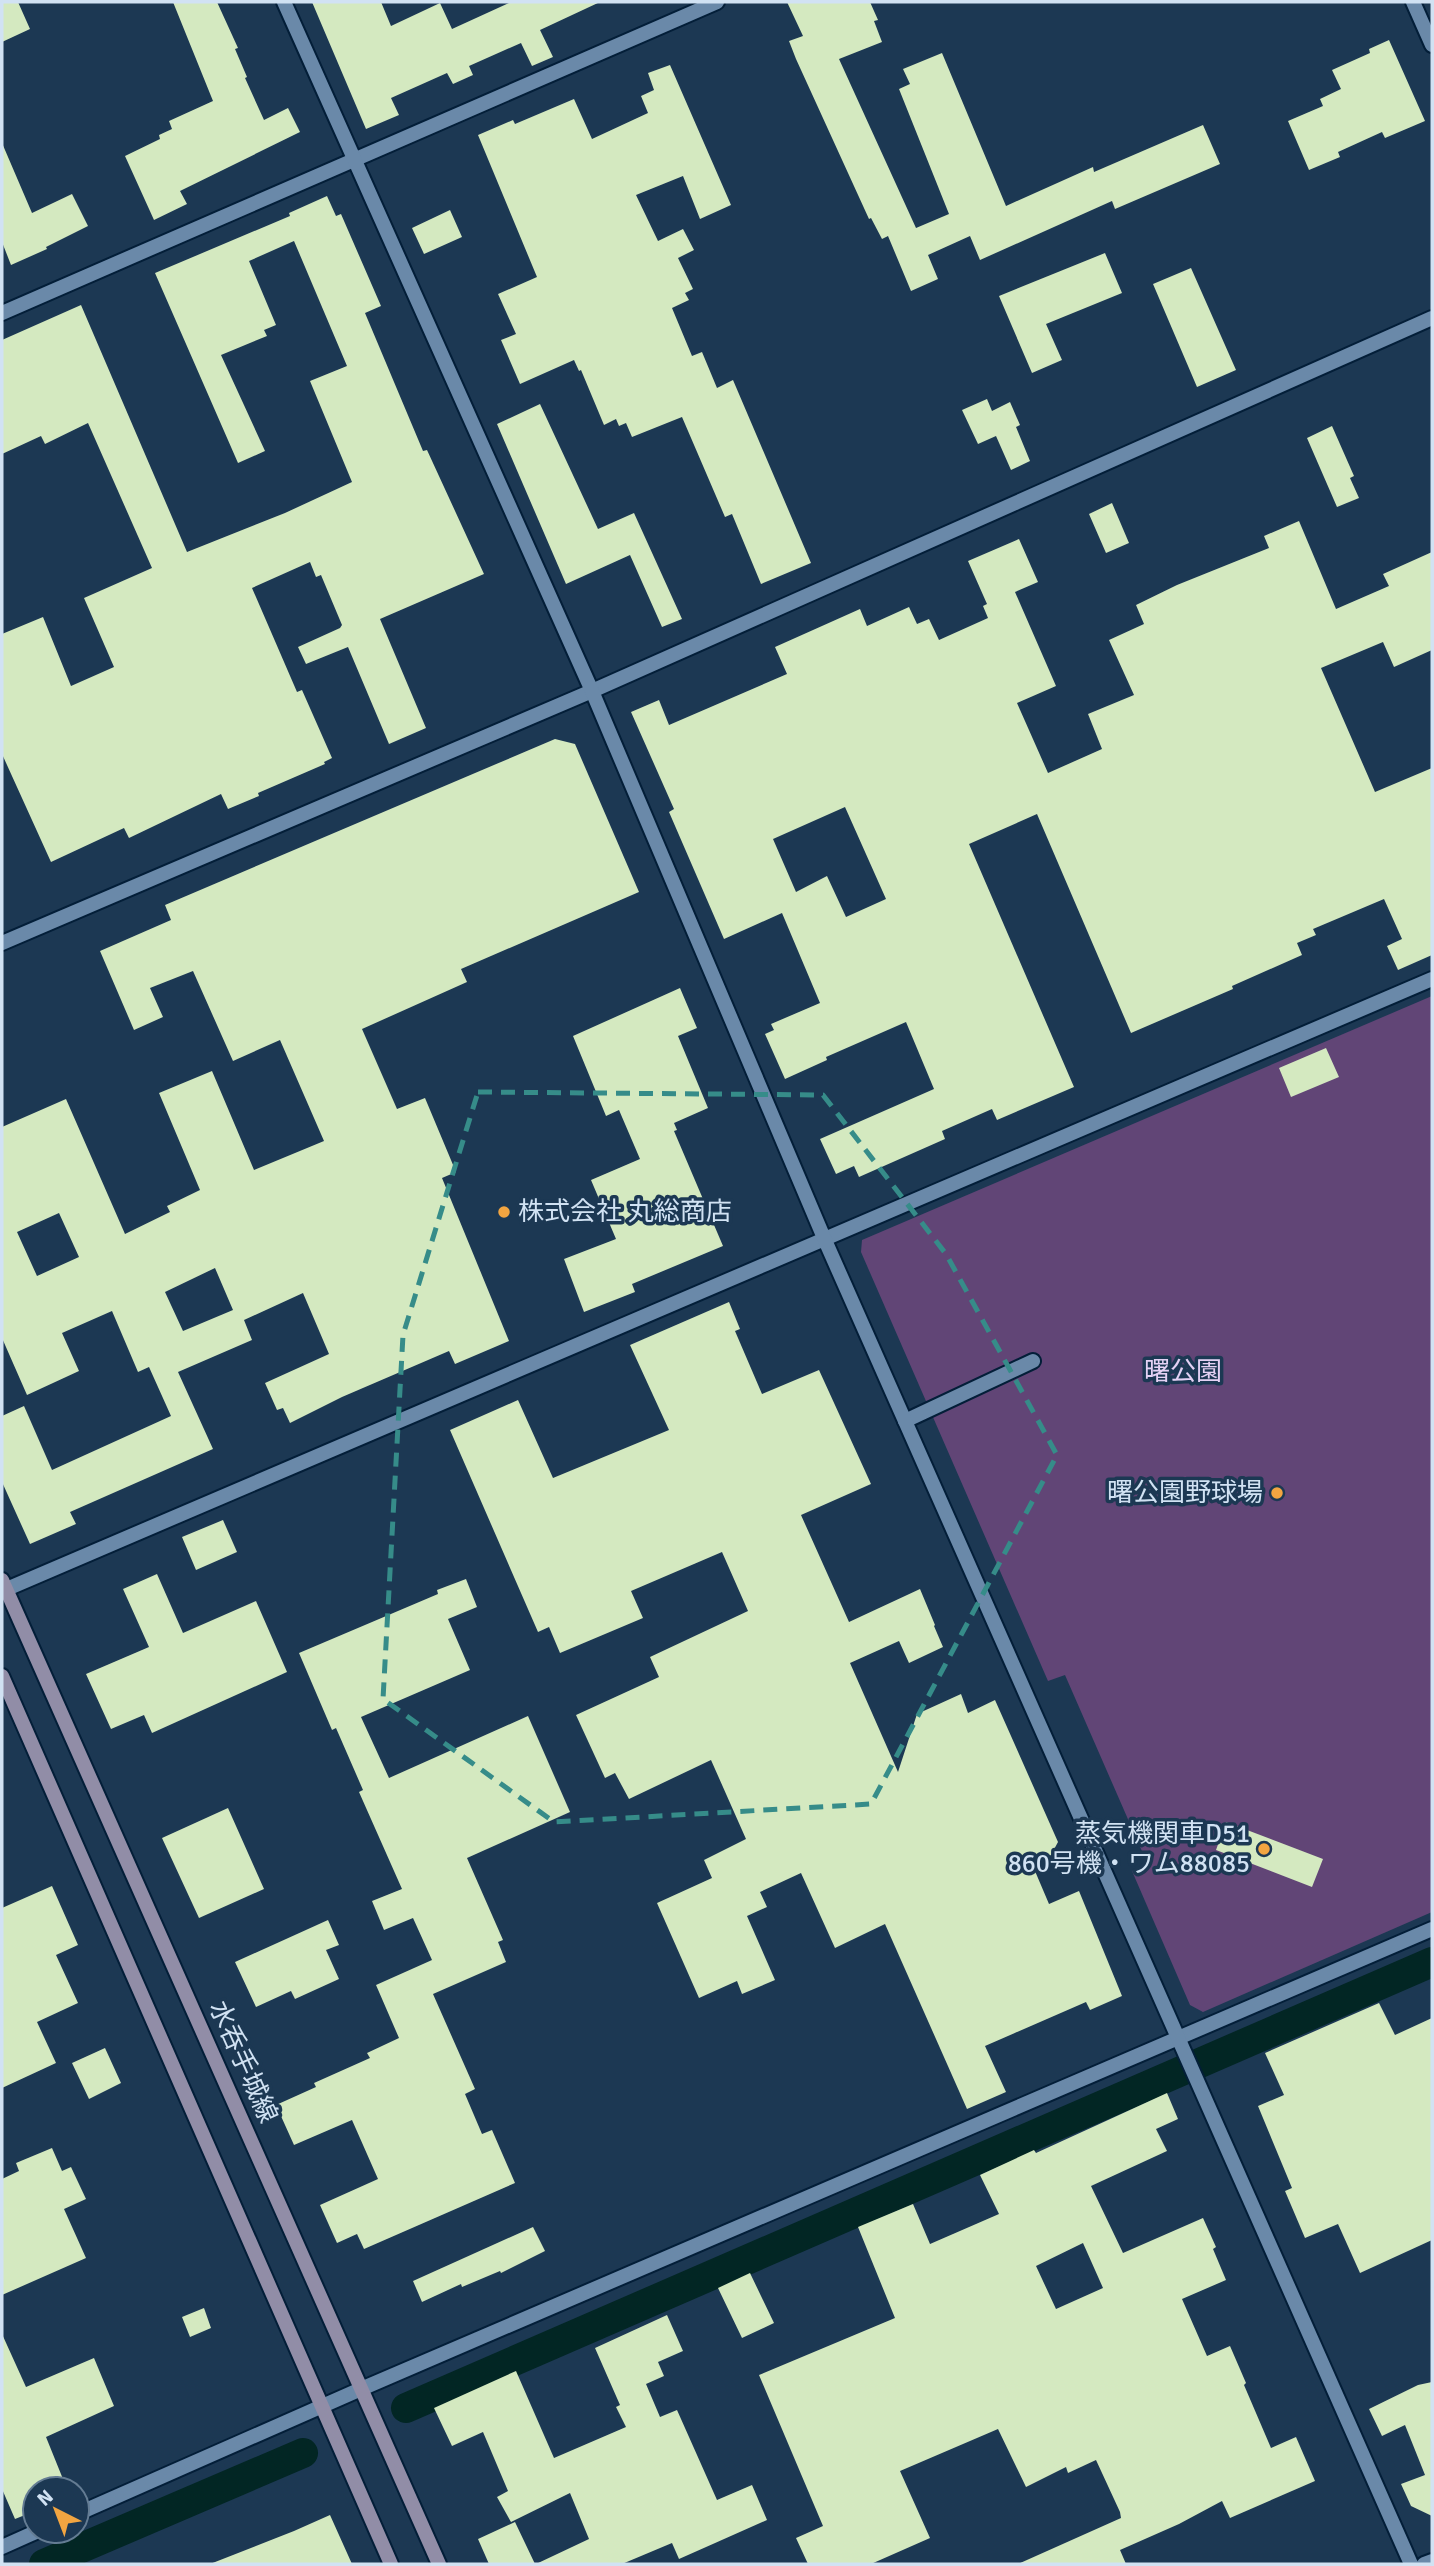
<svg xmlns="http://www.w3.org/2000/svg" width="1434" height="2566" font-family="Signika,'Noto Sans JP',sans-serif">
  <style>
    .green { fill: #614576 }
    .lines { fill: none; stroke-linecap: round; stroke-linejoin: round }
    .canal { stroke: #022624; stroke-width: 30 }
    .building { fill: #d4e9c0; fill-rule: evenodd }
    .service-casing { stroke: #031e38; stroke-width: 18 }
    .minor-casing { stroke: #031e38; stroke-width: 18 }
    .tertiary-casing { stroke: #031e38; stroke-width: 18 }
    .secondary-casing { stroke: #031e38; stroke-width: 18 }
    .service { stroke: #6a89a9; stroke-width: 14 }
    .minor { stroke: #6a89a9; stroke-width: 14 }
    .tertiary { stroke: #6a89a9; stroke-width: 14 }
    .secondary { stroke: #918da7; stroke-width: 14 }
    .marked { fill: none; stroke: #368c89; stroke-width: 5; stroke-dasharray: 14 9; stroke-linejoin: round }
    .poi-dot { fill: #f2a541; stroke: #1c3853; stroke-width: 2.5 }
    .labels { text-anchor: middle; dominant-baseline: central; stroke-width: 7; stroke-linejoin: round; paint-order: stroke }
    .poi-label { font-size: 26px; fill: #d1e2f3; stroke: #1c3853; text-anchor: end }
    .park-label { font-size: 26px; fill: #e4d1f4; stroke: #1c3853 }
    .street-label { font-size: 26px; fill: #d1e2f3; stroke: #1c3853 }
  </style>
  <rect width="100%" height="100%" fill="#1c3853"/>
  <path class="green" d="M1432 996V1912L1203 2012 1190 2005 1132 1871 1148 1865 1065 1675 1048 1681 861 1252 862 1240Z"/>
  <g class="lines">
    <path class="canal" d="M406 2408 1432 1962
      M44 2564 303 2453"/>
  </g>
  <path class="building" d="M2 2H18L30 29 2 42Z
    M173 2H217L238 48 235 49 247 77 245 78 264 120 288 108 300 132 180 191 187 204 154 220 125 156 160 139 159 135 172 129 169 121 213 101Z
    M312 2H381L391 26 440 3 452 29 511 2H600L540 30 553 57 532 66 521 43 469 66 473 75 453 84 447 73 391 98 399 115 366 129Z
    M787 2H870L878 20 874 21 882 42 839 59 916 228 949 214 899 89 910 84 903 69 942 53 1006 206 1093 167 1094 172 1203 125 1220 164 1115 209 1112 201 980 260 970 236 928 255 938 279 911 291 888 236 882 239 871 218 869 219 796 59 789 41 803 36Z
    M1389 40 1425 121 1385 138 1382 132 1338 152 1340 157 1309 170 1288 121 1323 106 1320 99 1341 89 1332 70 1370 53 1369 49Z
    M670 65 731 205 700 219 683 176 636 195 658 241 683 229 694 250 678 258 693 289 685 293 689 300 672 308 692 356 702 352 717 388 733 380 811 563 761 584 732 514 725 517 682 417 632 437 626 423 619 426 616 419 604 425 581 370 579 371 574 360 520 384 501 340 516 334 498 294 537 277 478 135 513 120 515 124 574 99 592 139 648 113 641 96 654 90 648 73Z
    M2 143 32 213 72 194 88 226 46 247 47 249 11 265 2 242Z
    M327 196 336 216 341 214 381 306 365 313 423 451 427 450 484 574 380 619 426 728 389 744 348 647 306 664 298 647 340 628 342 625 321 575 316 577 310 562 252 588 297 692 302 690 332 758 324 762 325 764 258 793 259 796 228 809 221 794 129 838 124 828 51 862 2 754V634L43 617 71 686 114 667 84 598 152 568 88 423 45 444 41 436 2 454V340L81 305 187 552 285 513 352 482 310 381 347 366 294 241 249 261 276 325 264 330 267 336 221 355 265 451 238 463 155 273 290 216 289 213Z
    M450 210 462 237 424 254 412 228Z
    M1105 253 1122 293 1046 324 1062 360 1032 373 999 296Z
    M1191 268 1236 370 1197 387 1153 284Z
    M987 399 992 411 1010 402 1020 425 1016 427 1030 461 1011 470 996 436 978 444 962 410Z
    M540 404 598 529 634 513 682 619 662 627 630 555 566 584 497 424Z
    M1332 426 1354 476 1350 478 1359 498 1337 507 1307 438Z
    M1112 503 1129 543 1106 553 1089 514Z
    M1299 521 1336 609 1389 586 1383 574 1432 552V650L1394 667 1383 642 1321 668 1375 792 1432 768V955L1398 970 1387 946 1402 939 1384 899 1313 929 1316 935 1297 943 1302 955 1232 986 1233 989 1131 1033 1037 814 969 844 1074 1087 997 1120 992 1109 942 1131 945 1139 859 1177 854 1166 836 1174 820 1139 934 1089 906 1022 826 1057 827 1060 785 1079 765 1034 774 1030 771 1024 820 1003 782 913 724 939 669 812 674 809 631 712 659 700 669 725 787 674 775 647 860 609 867 626 909 607 917 624 929 619 939 640 988 618 983 606 987 604 968 561 1019 539 1038 582 1015 592 1056 686 1017 703 1048 773 1102 749 1088 714 1134 695 1109 640 1144 624 1136 605 1177 585 1269 548 1264 536ZM845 807 886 899 846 917 827 876 796 892 773 839Z
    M555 739 575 744 639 892 461 969 467 982 362 1029 397 1109 425 1098 456 1172 442 1178 509 1341 455 1364 449 1351 342 1397 290 1423 283 1408 277 1410 265 1383 329 1354 303 1293 244 1320 252 1340 178 1372 213 1449 70 1512 76 1524 30 1544 2 1482V1416L24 1406 52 1470 171 1416 149 1367 138 1372 112 1311 62 1333 79 1371 27 1395 2 1338V1127L66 1099 125 1234 170 1212 167 1206 200 1190 159 1093 212 1071 254 1170 324 1141 280 1040 233 1061 193 971 150 988 163 1017 134 1030 100 951 171 920 165 905ZM59 1213 79 1257 37 1276 17 1232ZM215 1268 233 1310 183 1331 165 1292Z
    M680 988 697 1028 678 1036 708 1108 674 1123 677 1130 674 1131 723 1246 632 1284 635 1292 584 1312 564 1259 616 1239 591 1180 640 1159 619 1110 606 1116 573 1036Z
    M1326 1048 1339 1077 1291 1097 1279 1068Z
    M729 1302 740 1329 735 1331 762 1394 819 1370 871 1484 801 1515 849 1622 920 1589 935 1625 934 1626 943 1647 909 1663 899 1641 850 1663 898 1772 917 1714 961 1694 968 1713 995 1700 1058 1842 1051 1855 1032 1864 1049 1904 1079 1891 1122 1996 1090 2010 1086 2002 985 2046 1006 2092 967 2109 885 1924 835 1948 801 1873 760 1892 767 1907 747 1916 775 1980 742 1994 737 1981 699 1998 657 1903 712 1878 704 1860 746 1839 711 1760 629 1799 615 1773 605 1778 576 1715 659 1677 650 1657 748 1611 722 1552 631 1591 643 1618 560 1653 549 1627 538 1632 450 1430 518 1400 553 1478 669 1430 630 1345Z
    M223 1520 237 1552 196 1570 182 1537Z
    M157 1574 183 1633 256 1601 287 1672 152 1733 144 1715 111 1729 86 1674 149 1647 123 1589Z
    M466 1579 477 1607 448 1619 470 1670 361 1717 389 1778 528 1716 570 1812 467 1858 503 1940 498 1942 506 1962 433 1994 475 2089 465 2094 482 2134 492 2130 515 2183 364 2249 357 2234 337 2243 320 2205 378 2179 352 2120 294 2145 276 2105 316 2087 314 2083 370 2058 367 2053 399 2038 376 1985 432 1960 413 1918 384 1930 372 1901 402 1889 359 1792 363 1790 336 1728 332 1730 299 1653 438 1594 437 1590Z
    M228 1808 264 1889 199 1918 162 1838Z
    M1226 1822 1323 1859 1312 1887 1216 1850Z
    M52 1886 78 1945 56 1955 78 2003 37 2022 56 2063 2 2088V1908Z
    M328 1920 339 1945 326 1950 339 1979 295 1999 291 1991 256 2007 235 1962Z
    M1379 2003 1395 2035 1432 2018V2240L1360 2273 1338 2224 1305 2238 1285 2191 1292 2188 1258 2106 1284 2095 1265 2053Z
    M105 2048 121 2083 89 2099 72 2063Z
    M1167 2093 1178 2119 1156 2129 1167 2151 1091 2186 1123 2253 1203 2218 1216 2247 1213 2249 1226 2280 1182 2299 1207 2356 1230 2346 1246 2383 1244 2385 1271 2448 1296 2437 1315 2481 1230 2518 1222 2501 1179 2524 1120 2550 1126 2564H1018L1121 2518 1120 2512 1096 2460 1068 2473 1066 2467 1026 2487 998 2429 900 2471 930 2538 871 2564H808L796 2538 823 2526 759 2375 895 2318 858 2227 913 2204 930 2244 999 2214 980 2175 1034 2150 1036 2153ZM1083 2243 1103 2288 1056 2309 1036 2266Z
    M52 2148 62 2171 71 2167 86 2199 64 2209 86 2258 2 2295V2179L19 2171 16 2163Z
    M533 2227 545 2251 501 2273 500 2271 462 2287 461 2284 422 2302 413 2281Z
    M750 2273 774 2323 742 2338 718 2288Z
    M204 2308 211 2328 190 2337 182 2317Z
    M667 2315 683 2351 658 2362 664 2376 646 2384 660 2417 677 2410 717 2500 752 2485 767 2520 679 2559 672 2543 622 2564H536L589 2539 570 2493 511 2522 497 2497 508 2491 483 2432 452 2446 434 2408 516 2371 554 2458 626 2427 616 2407 620 2405 595 2348Z
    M2 2334 26 2387 94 2358 114 2406 46 2437 67 2489H35V2511L15 2519 2 2489Z
    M1432 2382V2516L1411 2506 1401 2484 1425 2475 1405 2425 1382 2436 1369 2409 1418 2385Z
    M330 2515 352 2564H210L294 2531Z
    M515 2522 535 2564H489L478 2539Z"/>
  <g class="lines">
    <defs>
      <path id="service" d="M905 1421 1033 1361"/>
      <path id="minor" d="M2 313 717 2
        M2 943 592 691 1432 318
        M2 1591 1432 979
        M77 2514 361 2389 1432 1929
        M2 2547 38 2531"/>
      <path id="tertiary" d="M284 2 592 691 824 1238 1411 2564
        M1413 2 1432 45
        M1424 2564 1432 2561"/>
      <path id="secondary" d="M2 1580 439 2564
        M2 1676 391 2564"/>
    </defs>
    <use href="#service" class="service-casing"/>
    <use href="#minor" class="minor-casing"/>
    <use href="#tertiary" class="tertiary-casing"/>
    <use href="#secondary" class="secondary-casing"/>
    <use href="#service" class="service"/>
    <use href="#minor" class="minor"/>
    <use href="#tertiary" class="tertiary"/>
    <use href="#secondary" class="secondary"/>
  </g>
  <path class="marked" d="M478 1092 823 1095 946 1254 1057 1455 871 1804 554 1822 383 1699 403 1335Z"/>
  <g class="poi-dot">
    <circle cx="504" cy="1212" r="7"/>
    <circle cx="1277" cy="1493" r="7"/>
    <circle cx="1264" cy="1849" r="7"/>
  </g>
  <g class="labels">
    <g class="poi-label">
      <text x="518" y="1212" text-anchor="start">株式会社 丸総商店</text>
      <text x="1263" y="1493">曙公園野球場</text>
      <text x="1250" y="1834">蒸気機関車D51<tspan x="1250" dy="30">860号機・ワム88085</tspan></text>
    </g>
    <g class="park-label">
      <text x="1183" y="1372">曙公園</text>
    </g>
    <g class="street-label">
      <text transform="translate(243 2062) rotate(66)">水呑手城線</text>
    </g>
  </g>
  <rect width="1434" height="2566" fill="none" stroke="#d1e2f3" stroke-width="7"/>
  <g transform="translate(56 2510) rotate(318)"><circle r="33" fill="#1c3853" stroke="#647c93" stroke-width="2"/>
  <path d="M0-5L12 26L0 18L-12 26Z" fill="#f2a541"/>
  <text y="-10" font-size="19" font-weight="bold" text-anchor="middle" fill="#d1e2f3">N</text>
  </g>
</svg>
